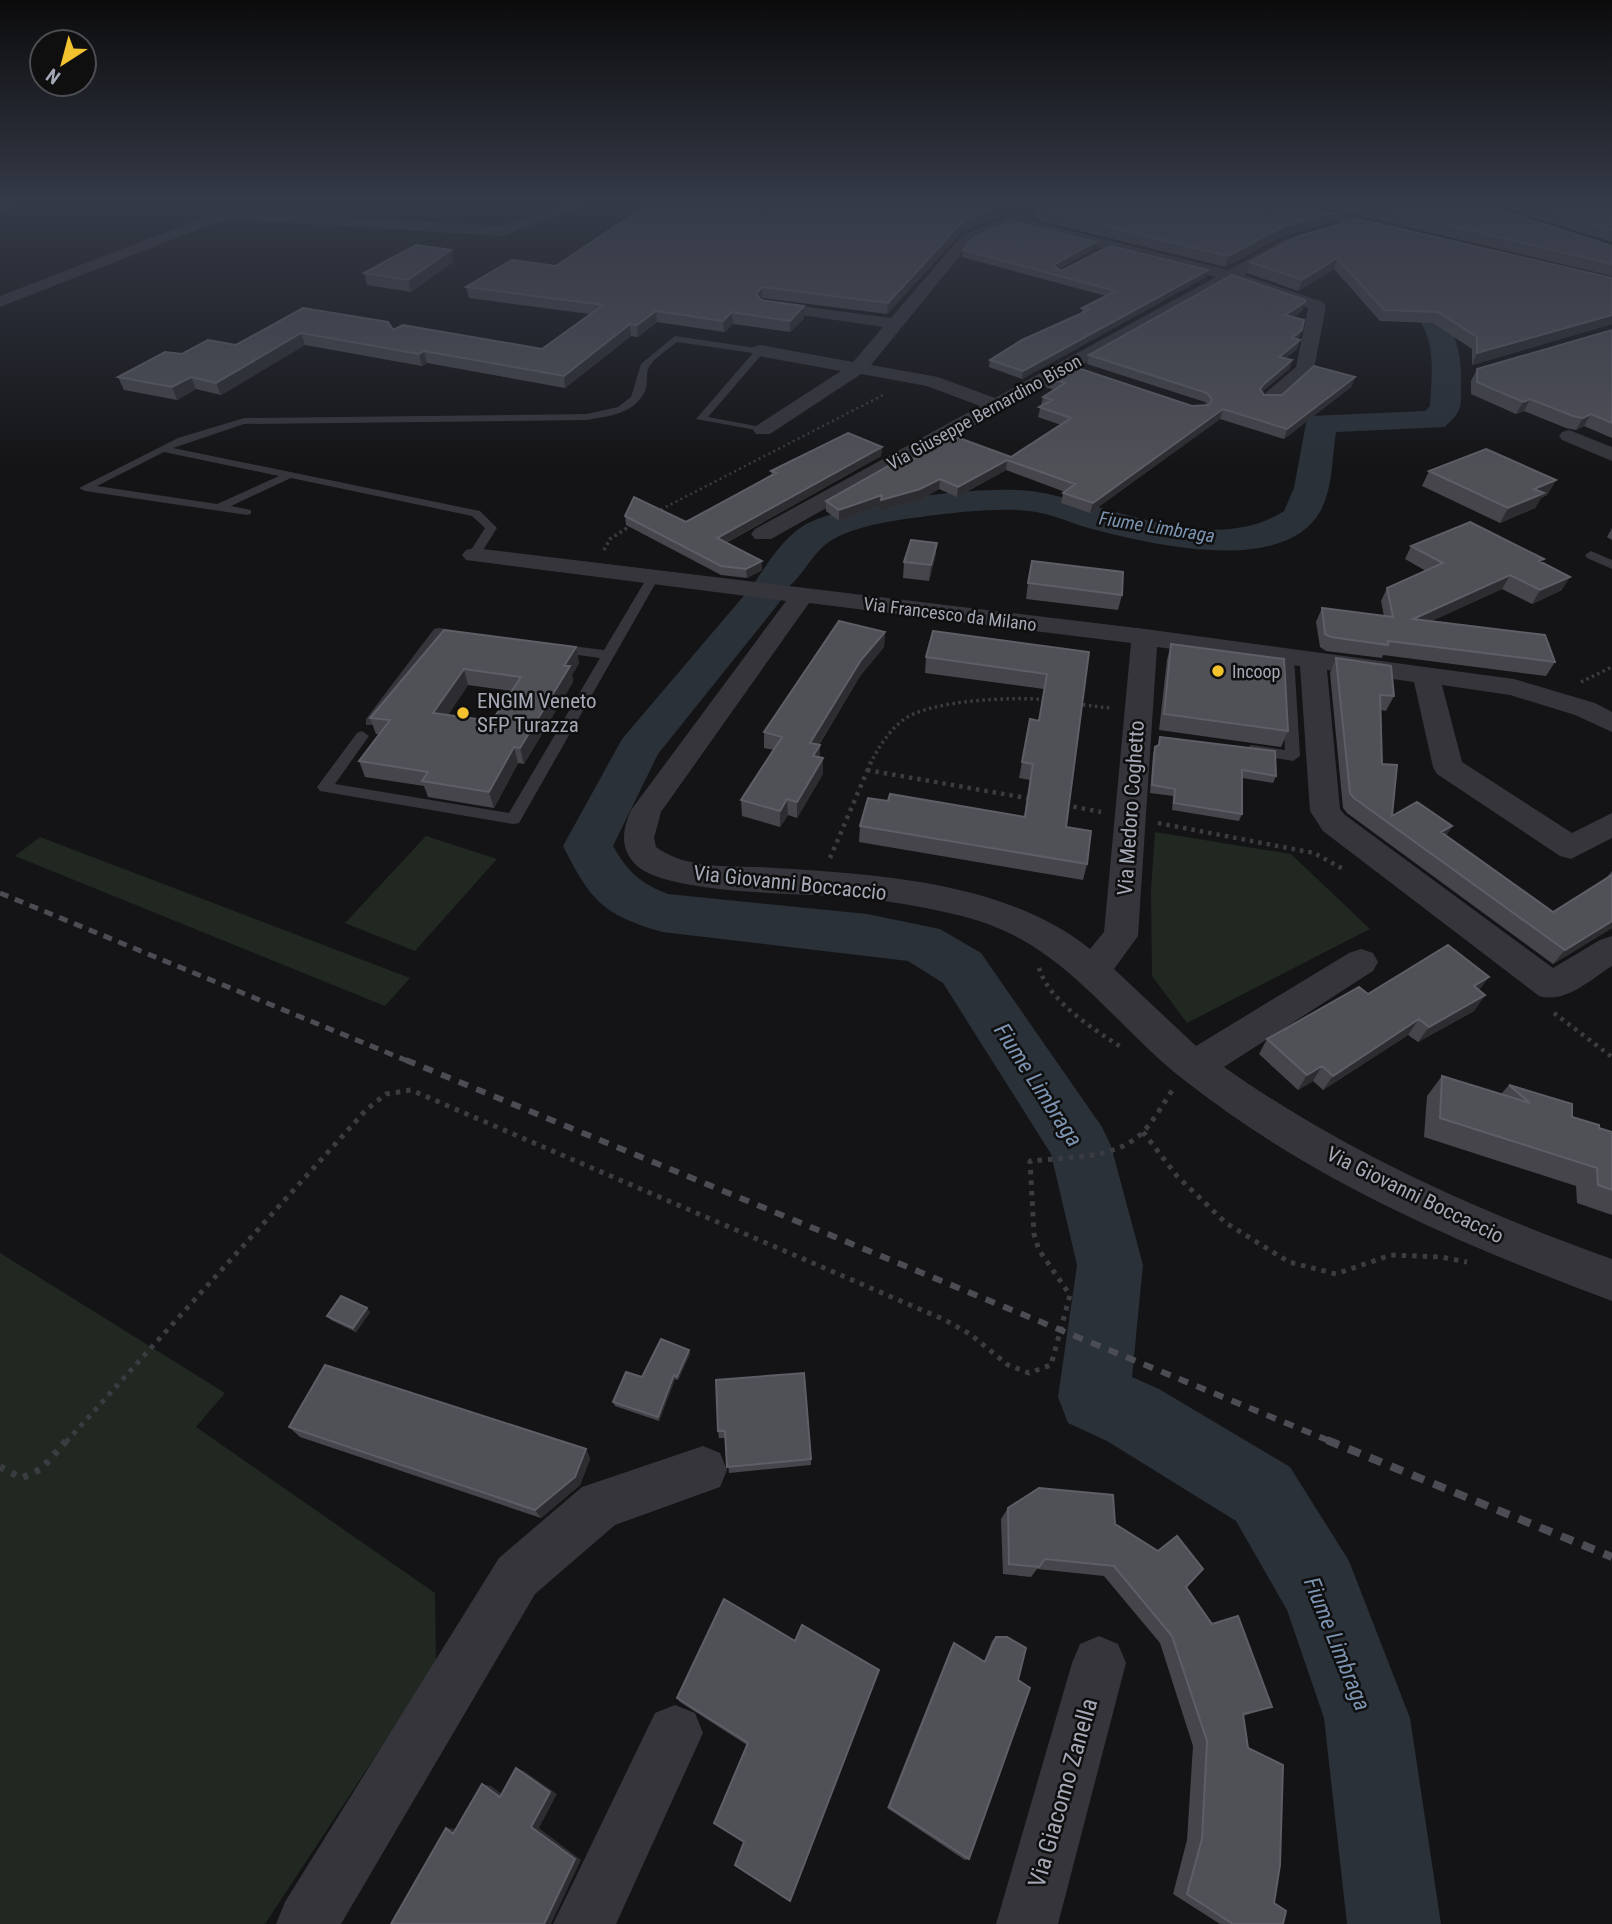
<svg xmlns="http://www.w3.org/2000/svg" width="1612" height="1924" font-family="'Roboto Condensed',sans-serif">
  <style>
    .green { fill: #202821 }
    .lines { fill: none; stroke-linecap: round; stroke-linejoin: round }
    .stream { stroke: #2a3139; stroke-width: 4.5 }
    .river { fill: #2a3139; fill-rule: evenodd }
    .path-far4 { stroke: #3b3c42; stroke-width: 2.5; stroke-dasharray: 2 3.5; stroke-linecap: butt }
    .path-far3 { stroke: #3b3c42; stroke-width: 3.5; stroke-dasharray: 2.5 3.5; stroke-linecap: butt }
    .path-far2 { stroke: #3b3c42; stroke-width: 4.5; stroke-dasharray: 3.5 5; stroke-linecap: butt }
    .path-far1 { stroke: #3b3c42; stroke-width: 5; stroke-dasharray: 4.5 6; stroke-linecap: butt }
    .path { stroke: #3b3c42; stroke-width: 7; stroke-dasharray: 5 8; stroke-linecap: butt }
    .service { fill: #35353b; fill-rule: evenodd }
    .minor { fill: #35353b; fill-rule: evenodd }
    .tertiary { fill: #35353b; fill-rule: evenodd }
    .rail-far2 { stroke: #4c4d54; stroke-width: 5; stroke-dasharray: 9 7; stroke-linecap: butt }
    .rail-far1 { stroke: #4c4d54; stroke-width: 6; stroke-dasharray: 10 9; stroke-linecap: butt }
    .rail { stroke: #4c4d54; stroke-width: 8; stroke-dasharray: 13 10; stroke-linecap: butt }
    .wall { fill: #45454b; fill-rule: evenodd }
    .shaded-wall { fill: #2d2d31 }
    .building { fill: #505057; stroke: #5d5e66; stroke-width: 2; fill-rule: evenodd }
    .poi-dot { fill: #f2c22f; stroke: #0f0f10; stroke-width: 2.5 }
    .labels { text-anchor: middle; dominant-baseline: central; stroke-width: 5; stroke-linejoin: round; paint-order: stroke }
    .far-street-label { font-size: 18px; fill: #a5a9b6; stroke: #0f0f10 }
    .far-poi-label { font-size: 18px; fill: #a5a9b6; stroke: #0f0f10; text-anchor: start }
    .far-water-label { font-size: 19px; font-style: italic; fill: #7c94b1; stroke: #0f0f10 }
    .poi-label { font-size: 21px; fill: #a5a9b6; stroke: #0f0f10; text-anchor: start }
    .street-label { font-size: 21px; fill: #a5a9b6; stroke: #0f0f10 }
    .water-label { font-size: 23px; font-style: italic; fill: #7c94b1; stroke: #0f0f10 }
    .near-street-label { font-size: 24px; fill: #a5a9b6; stroke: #0f0f10 }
  </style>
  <rect width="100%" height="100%" fill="#141416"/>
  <path class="green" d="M1155 832 1291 854 1370 929 1187 1023 1152 976 1151 890Z
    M426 836 497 859 415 951 345 923Z
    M40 837 410 978 385 1006 15 856Z
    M0 1253 225 1393 196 1427 435 1593 436 1664 265 1924H0Z"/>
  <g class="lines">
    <path class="stream" d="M1034 200 1063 206"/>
    <path class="river" d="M0 200H22L0 213Z
      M1385 269C1435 282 1464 335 1461 383 1461 391 1462 403 1459 410 1456 416 1450 422 1445 427L1336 432C1332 457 1333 487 1321 510 1285 577 1149 544 1092 529 1073 524 1055 515 1036 512 1011 508 986 510 961 512 924 517 864 521 832 540 809 553 800 587 776 593L781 600 775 608 658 754 613 846C627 871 641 884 668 894L867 914 940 929 981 953 1102 1127 1111 1146 1143 1265 1132 1377 1159 1389 1290 1467 1349 1561 1410 1718 1441 1924H1347L1324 1718 1287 1610 1236 1521 1107 1441 1068 1423 1058 1397 1077 1265 1051 1154 943 983 908 961 662 932C602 914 591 901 563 846L622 739 747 592 759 589 755 582C768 562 783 539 803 526 842 502 992 483 1038 492 1111 505 1214 557 1284 511L1294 488 1306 423 1311 416 1425 411 1430 406C1432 367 1438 334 1406 304 1396 295 1380 288 1372 277L1376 272Z"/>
    <path class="path-far4" d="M656 512 885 394
      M625 529 633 524"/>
    <path class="path-far3" d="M604 550 610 539 627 528
      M1581 682 1612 667
      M1077 704 1110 708
      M870 764C878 748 888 732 903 720 929 700 1015 696 1048 700"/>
    <path class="path-far2" d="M867 770 1032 799
      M1065 805 1101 812
      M1158 823 1314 853 1345 870
      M830 858 871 762
      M1039 968C1049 1001 1093 1029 1121 1047
      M1554 1013 1612 1057"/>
    <path class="path-far1" d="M1143 1132 1177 1176 1226 1223 1289 1262 1336 1274 1391 1255 1441 1257 1467 1262
      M66 1442 366 1110 386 1094 411 1090 945 1320 970 1334 1008 1365 1029 1373 1051 1365 1070 1295 1039 1250 1034 1234 1030 1161C1066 1157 1113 1160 1141 1134 1154 1121 1163 1104 1173 1089"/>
    <path class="path" d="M0 1467 22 1478 41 1469 67 1440"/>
    <path class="service" d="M675 336 763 349V353L708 417 767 428V432L696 419 753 353 677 342C669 349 652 359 648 369 646 376 648 384 645 391 635 414 608 416 587 420L244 424 173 448 480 511 497 528 478 558 468 555 485 528 472 516 291 478 231 506 251 510V514L247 515 85 491 79 488 178 438 244 418 587 414 618 407 631 397 641 364ZM164 452 279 476 217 504 97 486Z
      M1591 551 1612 560V569L1587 558 1585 555Z
      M648 576 658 579 519 823 513 824 320 791 317 787 320 783 357 733 362 731 369 736 335 784 509 813 600 658 556 652 549 648 556 644 604 650Z
      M439 628 465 632 472 636 465 640 442 636 376 725H366V719L434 629Z
      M1287 652 1294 656 1300 756 1293 761 1246 753 1244 750 1251 745 1285 750 1280 656Z"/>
    <path class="minor" d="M577 200H598L503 236 230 219 217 222 0 307V296L213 214 230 211 502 226Z
      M1068 200H1092L1027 220 1228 270 1288 238H1298V244L1244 275 1323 302 1326 306 1314 369 1277 403H1263L1260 399 1263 395 1296 367 1308 308 1231 282 771 539H755L751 534 755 529 980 406 927 386 861 374 770 434H756L753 430 756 426 841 371 753 355 751 351 753 347 760 345 853 362 883 327 768 310 762 309 759 305 762 301 891 318 962 235 1005 217ZM1011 225 1216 277 995 398 938 377 871 365 972 241Z
      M1569 430 1612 447V461L1562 440 1559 436 1562 432Z
      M474 548 1145 629 1514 679 1595 703 1612 712V732L1575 715 1510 695 1442 685 1462 762 1572 833 1612 813V838L1571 859 1560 856 1437 774 1433 767 1414 682 1327 670 1340 809 1345 815 1553 968 1600 940 1612 936V966C1590 980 1565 1004 1539 996L1323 831 1310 811 1300 666 1157 647 1138 936 1114 969 1196 1046 1349 953 1361 949 1373 953 1378 962 1373 971 1224 1067C1343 1151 1475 1210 1612 1259V1301C1478 1251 1345 1195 1227 1112 1204 1095 1180 1078 1159 1059 1100 1005 1055 944 976 920 938 909 900 903 862 898 814 893 665 896 635 864 619 847 623 829 631 810L786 601 466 560 462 555 466 550ZM809 603 1131 643 1104 932 1090 949C1008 882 876 874 775 868 737 865 688 871 656 847L654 838 661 812Z
      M703 1446 720 1453 727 1470 720 1487 615 1525 535 1594 341 1924H276L285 1902 499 1558 582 1487Z
      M1099 1636 1118 1644 1126 1663 1058 1924H996L1072 1663 1080 1644Z
      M675 1705 695 1713 703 1733 616 1924H553L655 1713Z"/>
    <path class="tertiary" d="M1255 200H1284L1408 229 1410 233 1402 238 1257 203Z"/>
    <path class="rail-far2" d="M0 893 410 1062"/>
    <path class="rail-far1" d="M406 1060 1332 1442"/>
    <path class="rail" d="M1327 1440 1612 1557"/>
  </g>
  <path class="wall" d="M654 200H1058L1004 214 961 233 887 314 762 298 761 300 804 318 790 332 733 324 724 332 657 322 638 337 631 336 565 388 427 363 422 366 305 345 221 395 196 389 177 400 124 390 118 377 182 354 236 345 303 308 393 330 542 349 590 314 469 298 466 287 556 266Z
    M1294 200H1470L1612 246V276Z
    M1490 200H1612V242L1489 204Z
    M1038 209 1328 223 1281 237 1225 267 1037 220Z
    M1296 237 1612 278V324L1472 365V349L1433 323 1380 321 1334 269 1298 291 1247 273 1250 262Z
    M1095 242 1094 249 1058 269 1061 271 1206 277 1022 379 989 367 990 360 1081 314 1082 308 1106 296 962 257 963 250Z
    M451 250 453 262 411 292 367 285 364 273Z
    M1302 311 1293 317 1302 330 1298 340 1297 349 1286 358 1292 360 1289 369 1262 392 1264 395H1282L1355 377 1351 387 1284 439 1220 419 1090 513 1061 503 1063 493 1065 492 1006 470 957 497 939 489 920 500 880 511V506L839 521 826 511V501L913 459 1011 457 1061 425 1038 417 1043 397 1054 390 1046 387 1047 377 1192 406 1207 405 1205 402 1087 364 1089 355Z
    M1612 330V438L1584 426 1576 430 1566 428 1524 411 1516 414 1471 394V381L1477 369Z
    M882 447 881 456 726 543 762 561V570L747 578 721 575 626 525 625 516 686 522 772 475 771 471Z
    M1429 471 1556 480 1547 495 1541 498 1535 508 1500 523 1422 486Z
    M1612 528V540L1607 537Z
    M937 543 935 558 929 581 903 578 904 562Z
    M1411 546 1542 563 1562 590 1532 604 1502 589 1431 621 1555 662 1546 676 1383 655 1382 658 1326 651 1320 647 1316 622 1322 608 1384 616 1381 601 1387 588 1426 571 1405 559Z
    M1028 583 1122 595 1118 610 1026 599Z
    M444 630 576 647 579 663 572 675 573 682 524 764 518 763 494 808 428 797 424 786 365 777 359 761 379 734H376L370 718ZM468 685 512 691 492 721 448 715Z
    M885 632 884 647 860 676 819 745H820V757L823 758V774L797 818 788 815 780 827 742 816 741 800 774 750 764 748V732Z
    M1171 644 1288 731 1281 747 1159 730 1167 660Z
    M1089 652 1066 827 1087 864 1083 880 859 842 860 826 888 801 1024 817 1030 780 1019 778 1030 719 1039 721 1044 689 925 673 926 657Z
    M1336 658 1394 696 1386 711 1381 710 1382 764 1392 816 1452 826 1446 836 1553 912 1608 877H1607L1612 871V928L1553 964 1347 813 1343 808 1330 673Z
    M1160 737 1276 776 1273 783 1242 778V814L1239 821 1172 810 1173 796 1150 793 1153 754 1155 747 1158 746Z
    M1479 990 1485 995 1474 1011 1418 1042 1408 1035 1323 1090 1313 1081 1298 1090 1259 1054 1267 1039 1368 994Z
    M1442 1076 1501 1094 1509 1085 1572 1117 1599 1128 1612 1132V1215L1577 1203 1576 1186 1424 1137 1427 1096Z
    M370 1312 356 1332 331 1320 327 1316Z
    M689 1350 690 1354 678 1380 675 1379 659 1421 615 1406 613 1402 642 1377Z
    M716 1380 811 1459V1465L729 1473 725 1438H719L718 1431Z
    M289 1427 586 1449 590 1459 580 1485 541 1518 300 1437Z
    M1008 1508 1115 1524 1186 1587 1272 1707 1243 1716 1274 1903 1283 1924H1220L1173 1894 1187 1840 1193 1746 1160 1643 1104 1576 1037 1569 1031 1577 1003 1574 1001 1519Z
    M724 1599 790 1901 744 1842 747 1745 680 1702 677 1698Z
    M996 1637 969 1859 965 1860 887 1808 951 1647 954 1643 984 1661 992 1641Z"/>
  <path class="shaded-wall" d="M899 200H911L899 205Z
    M1021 200H1058L1004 214 961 233 887 314 888 303 962 222 1006 204Z
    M1331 213 1328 223 1281 237 1225 267 1228 256 1284 226Z
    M1095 242 1094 249 1051 272 1053 265Z
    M451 250 453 262 411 292 408 280Z
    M1337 258 1334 269 1298 291 1302 280Z
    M1208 270 1206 277 1022 379 1023 371Z
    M762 287V298L756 305V294Z
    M1305 302 1302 311 1282 324 1285 315Z
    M804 306V318L790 332V321Z
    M656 311 657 322 638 337 637 325Z
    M732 312 733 324 724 332 723 321Z
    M1612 315V324L1472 365 1477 353Z
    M630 324 631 336 565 388 564 376Z
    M1302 330 1299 339 1289 347 1292 338Z
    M301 333 305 345 221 395 216 383Z
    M1300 340 1297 349 1277 366 1279 357Z
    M424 351 427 363 422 366 419 354Z
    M1292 360 1289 369 1261 393 1260 389 1264 384Z
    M191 377 196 389 177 400 172 387Z
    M1355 377 1351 387 1284 439 1287 429Z
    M1530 399 1524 411 1516 414 1523 402Z
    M1223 409 1220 419 1090 513 1093 503Z
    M1591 414 1584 426 1576 430 1583 418Z
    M882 447 881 456 718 547 717 538Z
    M1007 460 1006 470 957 497 958 487Z
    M940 479 939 489 920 500 880 511V506L839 521V510L882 495Z
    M1556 480 1547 495 1541 498 1535 508 1500 523 1508 508 1534 489Z
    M937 543 935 558 929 581 931 565Z
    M762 561V570L747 578 746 569Z
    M1510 575 1502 589 1406 633 1413 619Z
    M1570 577 1562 590 1532 604 1540 590Z
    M885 632 884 647 860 676 810 759V743L861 660Z
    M576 647 579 663 572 675 573 682 524 764 520 748 564 666Z
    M464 669 468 685 439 729 433 713Z
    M820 745V761L813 756Z
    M514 747 518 763 494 808 489 792Z
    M823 758V774L797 818V802Z
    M787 799 788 815 780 827V811Z
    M1452 826 1443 841 1441 832Z
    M1612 921V928L1553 964 1565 950Z
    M1489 977 1478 992 1474 986Z
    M1485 995 1474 1011 1418 1042 1429 1027Z
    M1419 1019 1408 1035 1323 1090 1333 1076Z
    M1322 1066 1313 1081 1298 1090 1307 1075Z
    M367 1308 370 1312 356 1332 353 1328Z
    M689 1350 690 1354 678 1380 677 1377Z
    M674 1375 675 1379 659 1421 658 1417Z
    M586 1449 590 1459 580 1485 541 1518 535 1510Z
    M516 1768 524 1771 557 1794 539 1828 581 1860 551 1924H544L531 1827Z
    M482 1784 491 1786 509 1799 500 1797Z
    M446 1828 456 1829 453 1834Z"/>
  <path class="building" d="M654 200H870L900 204 909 200H1021L1006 204 962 222 888 303 762 287 756 294 761 300 804 306 790 321 732 312 723 321 656 311 637 325 630 324 564 376 424 351 419 354 301 333 216 383 191 377 172 387 118 377 165 352 182 354 208 340 236 345 303 308 388 322 393 330 403 325 542 349 603 305 466 287 512 260 556 266Z
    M1065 200H1277L1331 213 1284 226 1228 256 1038 209Z
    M1340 200H1470L1612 246V264Z
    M1514 200H1612V230Z
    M1358 219 1612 278V315L1477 353V337L1438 312 1384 310 1337 258 1302 280 1250 262 1296 237Z
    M1012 221 1095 242 1053 265 1061 271 1110 246 1208 270 1023 371 990 360 1022 340 1089 310 1082 308 1116 291 963 250 974 237Z
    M416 245 451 250 408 280 364 273Z
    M1232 275 1305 300V302L1285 315 1304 320 1302 330 1292 338 1300 340 1279 357 1292 360 1264 384 1260 389 1264 395H1282L1314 366 1355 377 1287 429 1223 409 1093 503 1063 493 1075 484 1007 460 958 487 940 479 920 489 881 500 882 495 839 510 826 501 906 456 913 459 954 436 1011 457 1071 418 1039 407 1052 400 1043 397 1065 383 1047 377 1069 365 1192 406 1209 405 1212 399 1207 393 1089 355Z
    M1612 330V423L1591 414 1583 418 1573 416 1530 399 1523 402 1477 382V369Z
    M848 433 882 447 717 538 762 561 746 569 721 566 625 516 634 497 686 522 776 473 771 471Z
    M1486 449 1556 480 1534 489 1544 493 1508 508 1429 471Z
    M1470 522 1544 559 1539 561 1570 577 1540 590 1510 575 1413 619 1545 635 1555 662 1388 641V645L1331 637 1325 634 1322 608 1393 617 1387 588 1443 563 1411 546Z
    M911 540 937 543 931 565 904 562Z
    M1032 561 1123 572 1122 595 1028 583Z
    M839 621 885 632 861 660 810 743 820 745 813 756 823 758 797 802 787 799 780 811 741 800 782 737 764 732Z
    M444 630 576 647 564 666H570L520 748 514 747 489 792 422 781 428 772 359 761 390 720 370 718ZM464 669 521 677 492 721 433 713Z
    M933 631 1089 652 1066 827 1091 831 1087 864 860 826 868 798 888 801 890 794 1025 817 1033 764 1022 762 1030 719 1039 721 1047 674 926 657Z
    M1171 644 1284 659 1288 731 1164 714Z
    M1336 658 1391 666 1394 696 1380 695 1382 764 1397 765 1392 816 1417 802 1452 826 1441 832 1553 912 1612 875V921L1565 950 1354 798 1350 793Z
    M1160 737 1275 751 1276 776 1242 770V814L1174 803 1175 789 1152 785 1155 747 1159 745Z
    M1448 945 1489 977 1474 986 1485 995 1429 1027 1419 1019 1333 1076 1322 1066 1307 1075 1267 1039 1359 987 1368 994Z
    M1442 1076 1530 1103 1509 1085 1572 1104V1117L1599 1125V1128L1612 1132V1190L1598 1185 1597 1168 1440 1118Z
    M341 1296 367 1308 353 1328 327 1316Z
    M661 1339 689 1350 677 1377 674 1375 658 1417 613 1402 626 1372 642 1377Z
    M325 1365 586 1449 575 1477 535 1510 289 1427Z
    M804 1373 811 1459 727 1467 725 1431H718L716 1380Z
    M1039 1488 1113 1495 1115 1524 1158 1551 1177 1536 1203 1569 1186 1587 1212 1624 1238 1616 1272 1707 1243 1714 1248 1748 1283 1765 1280 1865 1274 1903 1286 1911 1283 1924H1233L1187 1894 1202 1839 1207 1741 1172 1636 1114 1566 1045 1559 1039 1567 1009 1564 1008 1508Z
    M724 1599 795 1641 802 1625 879 1670 790 1901 735 1865 744 1842 714 1823 748 1743 677 1698Z
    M996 1637H1007L1026 1648 1018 1680 1030 1688 969 1859 889 1807 954 1643 985 1662Z
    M516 1768 550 1792 531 1827 575 1859 544 1924H391L446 1828 453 1834 482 1784 500 1797Z"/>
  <linearGradient id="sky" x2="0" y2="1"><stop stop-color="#0b0b0c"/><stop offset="0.43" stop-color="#343a47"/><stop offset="1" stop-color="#343a47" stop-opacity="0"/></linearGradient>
  <rect width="1612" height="469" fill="url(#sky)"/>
  <g class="poi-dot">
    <circle cx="1218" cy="671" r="7"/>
    <circle cx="463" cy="713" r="7"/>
  </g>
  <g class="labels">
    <g class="far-street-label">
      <text transform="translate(984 412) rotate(-29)">Via Giuseppe Bernardino Bison</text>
      <text transform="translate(950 614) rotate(7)">Via Francesco da Milano</text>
    </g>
    <g class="far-poi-label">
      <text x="1232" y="671">Incoop</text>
    </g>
    <g class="far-water-label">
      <text transform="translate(1157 527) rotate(9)">Fiume Limbraga</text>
    </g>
    <g class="poi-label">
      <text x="477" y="701">ENGIM Veneto<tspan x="477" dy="24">SFP Turazza</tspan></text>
    </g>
    <g class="street-label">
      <text transform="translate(1131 808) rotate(-86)">Via Medoro Coghetto</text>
      <text transform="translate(790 883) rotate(6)">Via Giovanni Boccaccio</text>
      <text transform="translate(1415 1195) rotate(26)">Via Giovanni Boccaccio</text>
    </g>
    <g class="water-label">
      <text transform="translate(1038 1085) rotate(57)">Fiume Limbraga</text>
      <text transform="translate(1337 1644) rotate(68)">Fiume Limbraga</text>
    </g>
    <g class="near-street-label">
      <text transform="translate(1063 1793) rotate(-74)">Via Giacomo Zanella</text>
    </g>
  </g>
  <g transform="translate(63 63) rotate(216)"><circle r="33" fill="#0f0f10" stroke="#4b4d52" stroke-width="2"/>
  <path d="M0-5L12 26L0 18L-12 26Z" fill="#f2c22f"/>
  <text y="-10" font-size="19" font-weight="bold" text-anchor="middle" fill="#a5a9b6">N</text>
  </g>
</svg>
